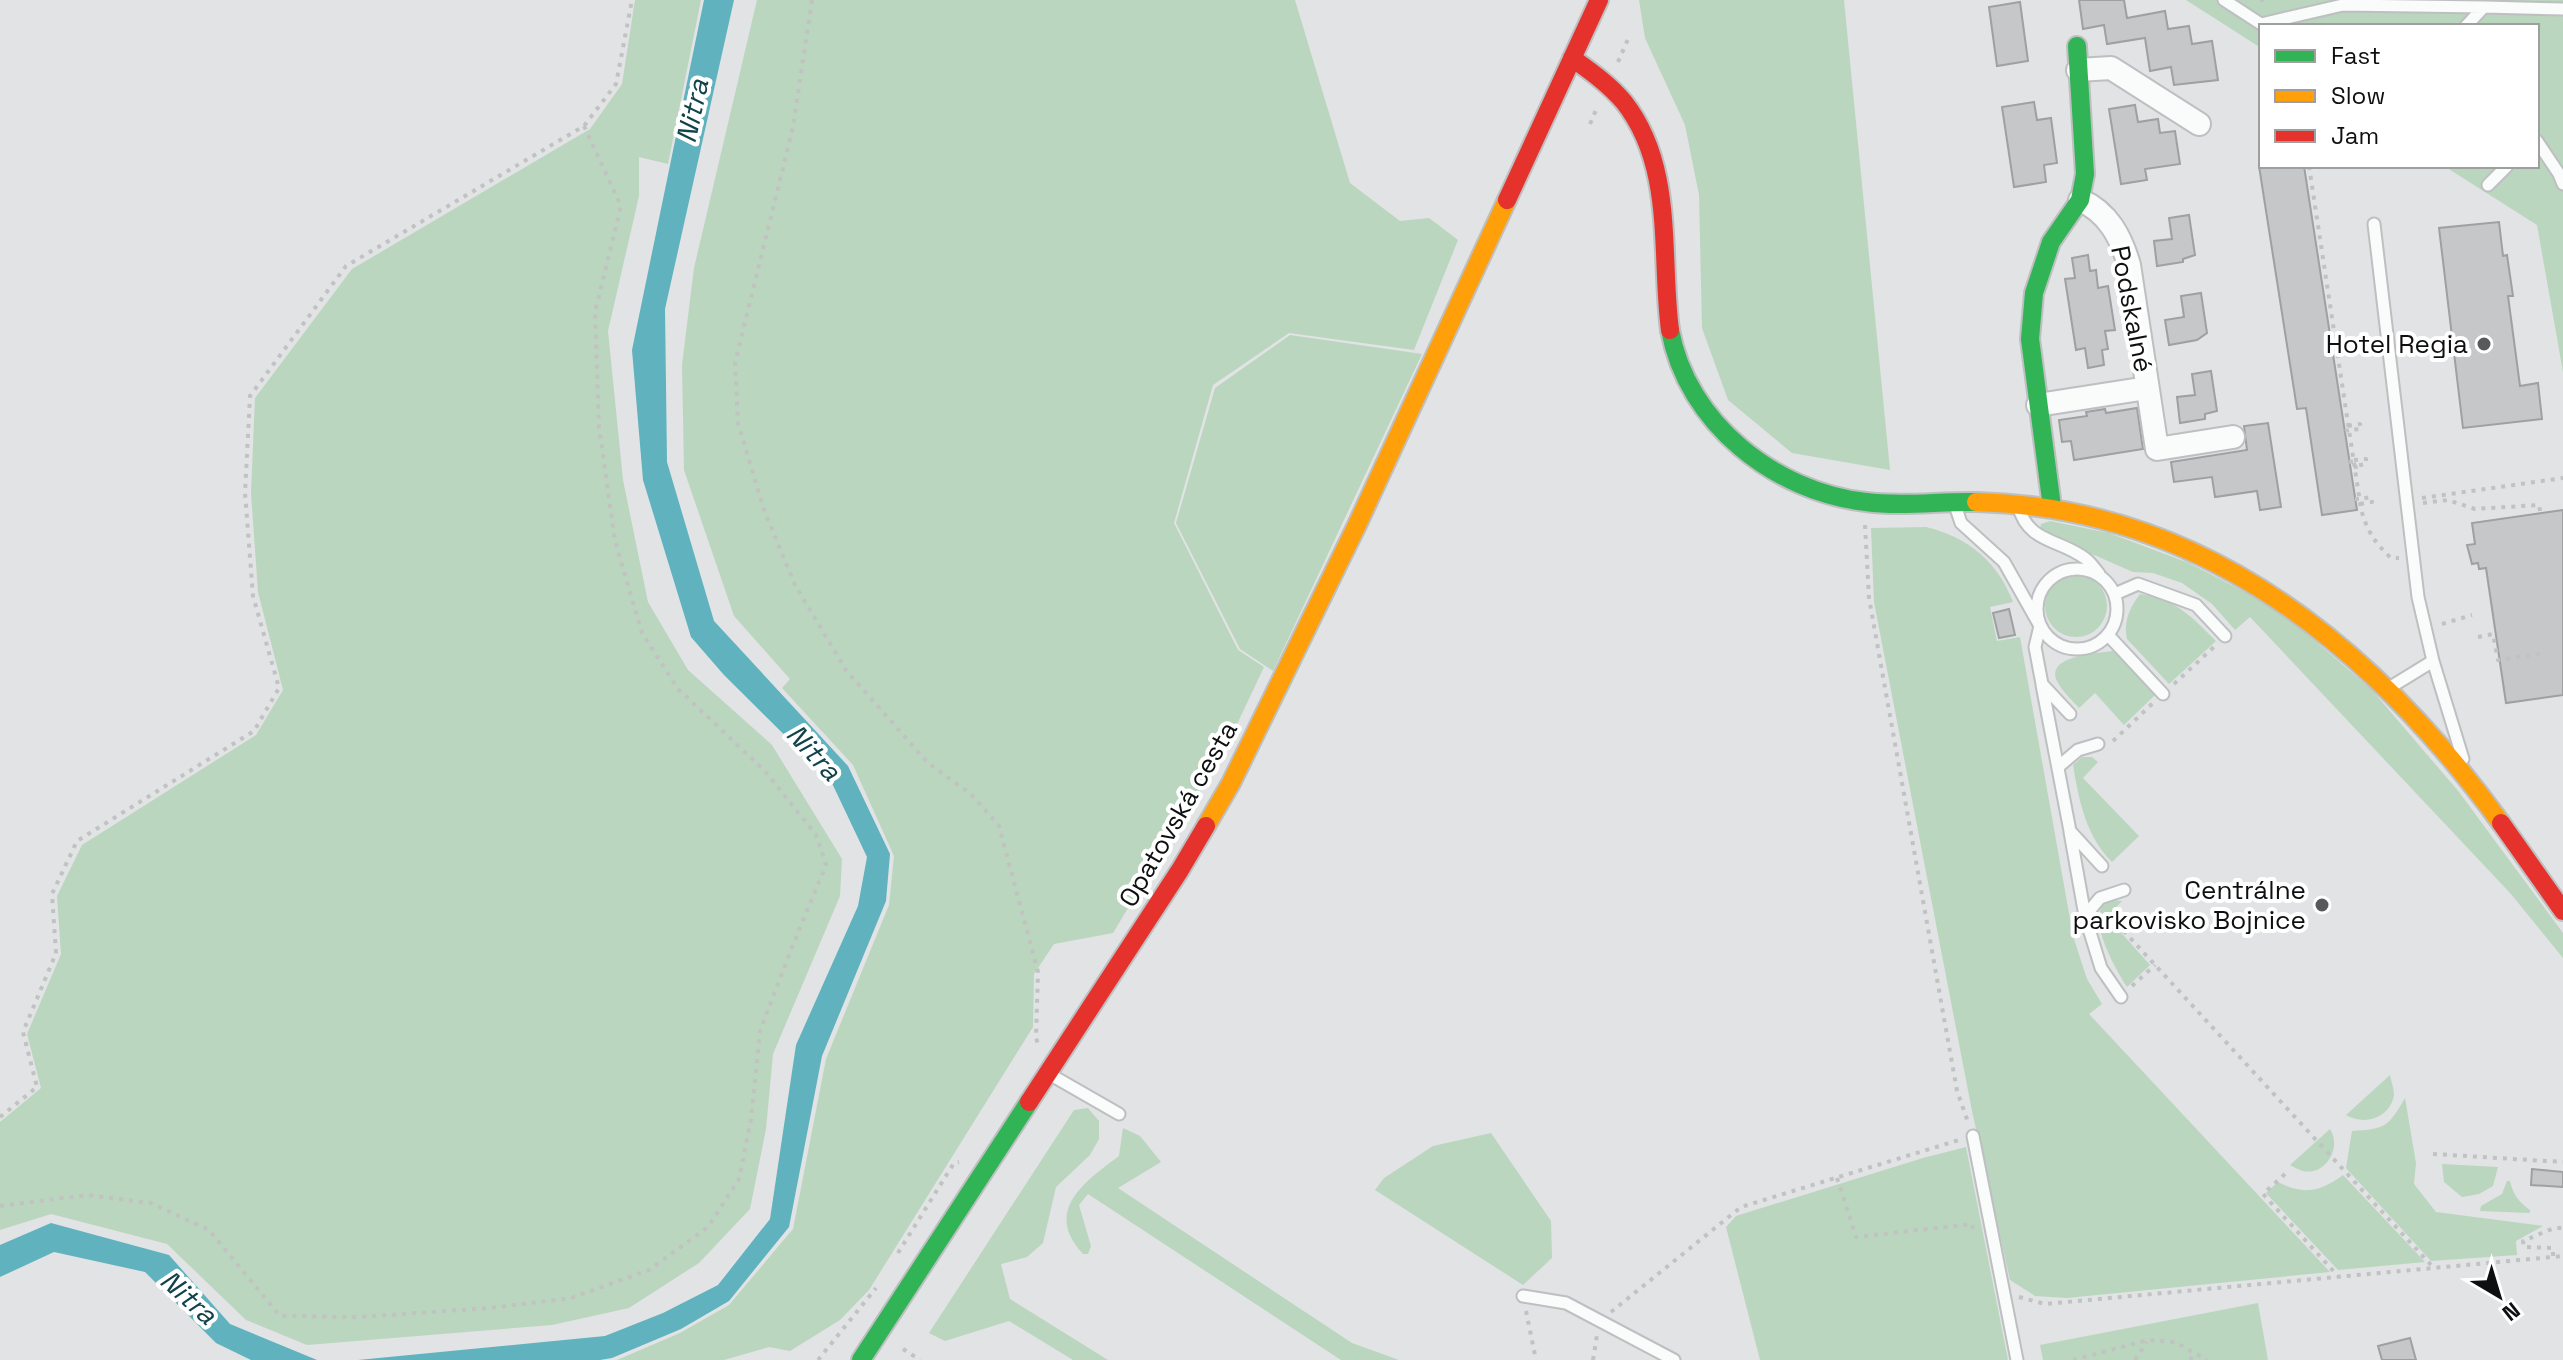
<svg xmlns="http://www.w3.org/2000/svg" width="2563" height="1360" font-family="'Space Grotesk',sans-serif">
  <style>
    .green { fill: #bbd6be }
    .water { fill: #5fb2be }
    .building { fill: #c6c7c8; stroke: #9ea0a1; stroke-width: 2 }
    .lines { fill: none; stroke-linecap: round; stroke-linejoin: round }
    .lane-casing { stroke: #bdbfc0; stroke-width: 15 }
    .street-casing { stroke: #bdbfc0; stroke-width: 26 }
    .fast-casing { stroke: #bdbfc0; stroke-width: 22 }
    .slow-casing { stroke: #bdbfc0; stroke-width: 22 }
    .jam-casing { stroke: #bdbfc0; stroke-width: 22 }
    .path { stroke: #c1c2c2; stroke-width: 4; stroke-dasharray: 4 6; stroke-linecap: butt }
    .lane { stroke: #fafbfb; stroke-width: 11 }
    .street { stroke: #fafbfb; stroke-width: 22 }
    .fast { stroke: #30b455; stroke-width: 18 }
    .slow { stroke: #ff9f0a; stroke-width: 18 }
    .jam { stroke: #e5322d; stroke-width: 18 }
    .path-bridge { stroke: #c1c2c2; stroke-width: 4; stroke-dasharray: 4 6; stroke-linecap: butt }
    .poi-dot { fill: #58595b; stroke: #fff; stroke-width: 3 }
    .labels { text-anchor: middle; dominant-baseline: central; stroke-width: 8; stroke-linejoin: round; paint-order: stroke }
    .street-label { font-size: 26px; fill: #0e0f10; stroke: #fff }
    .poi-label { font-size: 26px; fill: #0e0f10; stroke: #fff; text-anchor: end }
    .water-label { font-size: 28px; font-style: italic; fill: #11434a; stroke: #fff }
  </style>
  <rect width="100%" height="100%" fill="#e1e3e5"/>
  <path class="green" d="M635 0H701L668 164 639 157V196L608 331 623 480 648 602 688 670 772 745 842 859 840 896 773 1054 766 1129 750 1209 699 1263 629 1308 552 1325 307 1345 246 1320 167 1244 51 1214 0 1230V1122L41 1088 27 1034 61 954 57 896 82 845 256 735 283 690 258 592 251 493 255 398 352 269 590 129 622 84Z
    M757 0H1295L1350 183 1400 221 1429 218 1458 240 1414 350 1289 333 1213 385 1174 523 1238 650 1264 667 1230 739 1113 933 1054 944 1034 974 1033 1027 869 1290 840 1320 790 1351 769 1347 724 1360H617L680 1333 729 1305 793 1229 826 1059 889 905 894 856 853 765 782 688 790 679 734 616 684 470 682 365 694 268Z
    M1639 0H1844L1890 470 1792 453 1728 400 1702 328 1699 195 1685 125 1645 38Z
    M2186 0H2563V372L2537 225 2444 166H2537V26H2261V48Z
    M1290 335 1422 354 1273 671 1240 649 1176 523 1215 388Z
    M2050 521 2109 533 2189 563 2278 609 2371 689 2459 792 2563 933V958L2511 894 2250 617 2235 630 2212 604 2182 583 2153 573 2133 572 2044 533 2040 529 2041 524Z
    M1926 527C1968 537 1998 562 2013 602L1990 607 1997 641 2020 637 2073 936 2087 979 2102 1004 2089 1014 2330 1272 2067 1298 2035 1296 2010 1280 1972 1111 1874 602 1871 528Z
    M2045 606a31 31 0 1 1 62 0a31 31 0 1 1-62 0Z
    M2140 594C2177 600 2191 616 2216 641L2169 684 2127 639C2123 622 2130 607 2140 594Z
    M2113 651 2156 694 2124 725 2095 693 2079 708C2072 700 2063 692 2058 683 2042 656 2097 653 2113 651Z
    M2082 757H2092L2098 762 2083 778 2139 836 2112 862C2086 836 2079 801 2073 765Z
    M2111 900 2122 901 2107 917 2150 965 2127 987C2116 969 2089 924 2103 905Z
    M2390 1075C2391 1081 2394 1088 2394 1095 2390 1118 2365 1126 2346 1115Z
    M2405 1098 2416 1163 2414 1184 2436 1212 2543 1226 2516 1241 2517 1255 2431 1261 2346 1168 2352 1131C2386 1129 2388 1127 2405 1098Z
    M1088 1108 1099 1121V1139L1090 1155 1056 1187 1043 1243 1027 1257 1001 1264 1010 1299 1108 1360H1073L1009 1321 945 1341 929 1333 1074 1110Z
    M1123 1128 1140 1136 1161 1162 1118 1188 1352 1343 1399 1360H1341L1088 1194 1079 1205 1091 1246 1088 1254H1083C1043 1211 1084 1182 1119 1156Z
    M2330 1129C2342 1147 2326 1176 2303 1171 2302 1171 2291 1166 2290 1165Z
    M1491 1133 1551 1221 1552 1258 1523 1285 1375 1190 1384 1178 1433 1146Z
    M1966 1147 2008 1360H1760L1726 1227 1736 1216 1923 1158Z
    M2442 1164 2498 1167 2493 1186 2479 1194 2462 1197 2444 1182Z
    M2343 1175 2425 1262 2338 1270 2266 1193 2278 1182C2304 1196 2321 1191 2343 1175Z
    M2507 1181H2510C2513 1195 2519 1202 2530 1210V1213L2480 1211 2481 1206 2502 1194Z
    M2258 1303 2268 1360H2043L2040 1345Z"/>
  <path class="water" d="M704 0H734L665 309 667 462 714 621 848 766 890 854 886 901 822 1056 789 1227 729 1301 681 1329 612 1358 600 1360H358L605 1336 663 1313 718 1285 770 1219 796 1045 858 906 867 857 831 781 724 675 691 637 643 480 632 350Z
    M51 1223 169 1255 230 1324 317 1360H251L216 1343 145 1272 54 1252 0 1277V1245Z"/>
  <path class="building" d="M2079 0H2124L2127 18 2165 11 2168 29 2189 26 2192 44 2212 41 2218 80 2174 85 2171 67 2150 71 2145 38 2107 44 2104 25 2083 29Z
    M2020 2 2028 61 1997 66 1989 7Z
    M2034 102 2037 120 2051 118 2057 163 2044 165 2046 182 2014 187 2002 107Z
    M2135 105 2138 122 2158 119 2160 133 2175 131 2180 164 2145 169 2147 180 2121 184 2109 109Z
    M2259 166H2304L2357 510 2322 515 2306 408 2297 409Z
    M2189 215 2195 255 2183 259V262L2157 266 2154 241 2172 239 2169 218Z
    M2499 222 2503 256 2507 255 2513 296H2508L2520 386 2538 383 2542 419 2463 428 2439 228Z
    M2088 255 2090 271 2096 270 2098 288 2108 286 2115 330 2105 331 2108 349 2102 350 2104 365 2088 368 2085 348 2076 350 2065 279 2075 278 2072 258Z
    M2201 293 2207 333 2197 340 2169 345 2165 320 2184 317 2181 296Z
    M2211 371 2217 411 2205 414V419L2180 423 2177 397 2195 395 2192 374Z
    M2137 408 2143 449 2074 460 2071 441 2062 442 2059 420 2087 416 2086 412 2105 409 2106 413Z
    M2268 423 2281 507 2260 510 2257 491 2215 497 2212 477 2174 482 2171 462 2247 450 2244 426Z
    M2563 510V695L2506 703 2486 568 2479 569 2478 563 2472 564 2467 545 2475 544 2472 523Z
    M2009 609 2015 635 1999 638 1993 613Z
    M2532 1169 2563 1172V1187L2531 1185Z
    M2410 1338 2416 1360H2382L2378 1346Z"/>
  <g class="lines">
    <defs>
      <path id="lane" d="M2224 0 2261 24 2343 5 2484 7 2466 26
        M2484 7 2563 9
        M2537 141 2559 174 2563 184
        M2488 185 2507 166
        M2374 224 2418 597 2433 661 2463 759
        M1955 505 1961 523 2004 562 2040 626 2035 647 2042 684 2070 714
        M2018 505C2028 544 2059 538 2086 559 2091 563 2095 569 2099 574
        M2037 609a40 40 0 1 1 80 0a40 40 0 1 1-80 0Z
        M2115 594 2138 584 2196 605 2225 636
        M2108 635 2163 694
        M2042 685 2070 831 2102 866
        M2389 688 2433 661
        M2058 767 2078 750 2098 744
        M2070 832 2085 916 2101 968 2121 997
        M2085 916 2100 898 2124 890
        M1051 1075 1119 1114
        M1973 1136 2017 1360
        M1523 1296 1566 1303 1674 1360"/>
      <path id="street" d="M2078 70 2111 68 2199 124
        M2080 200C2108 212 2121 237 2129 265L2157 449 2233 437
        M2038 405 2147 388"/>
      <path id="fast" d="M1670 330C1687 423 1775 492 1866 502 1902 507 1940 501 1976 502
        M2052 507 2030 339 2034 293 2051 242 2080 200 2085 174 2077 46
        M861 1360 1029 1102"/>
      <path id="slow" d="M1976 502C2203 507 2373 647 2501 823
        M1206 826 1231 783 1357 525 1507 200"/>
      <path id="jam" d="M1572 58C1590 71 1609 84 1624 102 1675 167 1660 254 1670 330
        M1507 200 1599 0
        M2501 823 2563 911
        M1029 1102 1180 870 1206 826"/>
    </defs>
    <use href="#lane" class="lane-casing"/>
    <use href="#street" class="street-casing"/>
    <use href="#fast" class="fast-casing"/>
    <use href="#slow" class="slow-casing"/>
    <use href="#jam" class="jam-casing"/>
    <path class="path" d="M812 0 793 127 735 363 738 423 764 510 795 585 846 670 928 763 971 794 999 826 1038 972 1036 1038 1038 1044
      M2260 0H2266
      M1618 62 1628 39
      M1590 124 1596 110
      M2309 166 2361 509C2367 531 2375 543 2391 558H2399
      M2390 167 2391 166
      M2348 426 2360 424 2361 429 2350 430
      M2354 460 2366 459V464L2355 466
      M2422 498 2563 478
      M2423 503 2448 500 2475 509 2539 505 2540 511
      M2360 504 2372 502 2371 497 2360 499
      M1865 525 1869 598 1957 1091 1968 1122
      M2442 624 2472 615
      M2478 637 2493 634 2498 660 2544 653
      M2174 684 2215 646
      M2113 741 2153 703
      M2117 909 2110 916 2432 1266
      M2132 986 2155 965
      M0 1117 37 1087 23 1032 56 953 52 894 77 841 254 731 279 688 253 596 245 493 250 396 346 266 584 126 616 84 632 0
      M2433 1154 2563 1162
      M2285 1174 2263 1194 2338 1276
      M1837 1178 1856 1237 1972 1224 1973 1229
      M0 1206 88 1195 151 1203 209 1230 280 1316 359 1317 490 1308 571 1298 649 1270 708 1227 739 1179 751 1119 760 1031 792 947 826 865 816 835 765 771 678 689 642 633 615 541 599 427 595 312 621 206 584 126
      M898 1253 954 1163 959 1162
      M2553 1256V1248L2524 1247 2523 1241 2554 1228H2563
      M2019 1297 2045 1304 2563 1256
      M1526 1311 1536 1360
      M1611 1312 1741 1207 1959 1140
      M903 1349 920 1360
      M818 1360 876 1288
      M1593 1360 1597 1335
      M2073 1360 2148 1340 2175 1342 2207 1360
      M2135 1360 2147 1342
      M2190 1360 2195 1353"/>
    <use href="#lane" class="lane"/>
    <use href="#street" class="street"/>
    <use href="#fast" class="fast"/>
    <use href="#slow" class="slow"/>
    <use href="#jam" class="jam"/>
    <path class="path-bridge" d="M2345 431 2350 430
      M2349 462 2355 461 2356 470 2351 471
      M2355 499H2360"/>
  </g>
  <g class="poi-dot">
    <circle cx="2484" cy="344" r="8"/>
    <circle cx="2322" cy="905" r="8"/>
  </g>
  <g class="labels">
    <g class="street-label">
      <text transform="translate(2132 309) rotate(79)">Podskalné</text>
      <text transform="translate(1178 814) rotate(-60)">Opatovská cesta</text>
    </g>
    <g class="poi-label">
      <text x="2468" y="344">Hotel Regia</text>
      <text x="2306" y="890">Centrálne<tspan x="2306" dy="30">parkovisko Bojnice</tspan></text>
    </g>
    <g class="water-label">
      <text transform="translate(692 111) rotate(-78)">Nitra</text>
      <text transform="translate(814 752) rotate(47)">Nitra</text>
      <text transform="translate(189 1297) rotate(42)">Nitra</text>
    </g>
  </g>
  <rect x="2259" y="24" width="280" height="144" fill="#ffffff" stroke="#9f9f9f" stroke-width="2"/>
  <rect x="2275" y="50" width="40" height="12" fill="#30b455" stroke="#9f9f9f" stroke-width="2"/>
  <text x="2331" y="64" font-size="24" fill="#0e0f10">Fast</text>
  <rect x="2275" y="90" width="40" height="12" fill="#ff9f0a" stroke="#9f9f9f" stroke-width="2"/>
  <text x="2331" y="104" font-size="24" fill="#0e0f10">Slow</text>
  <rect x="2275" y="130" width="40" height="12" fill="#e5322d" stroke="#9f9f9f" stroke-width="2"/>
  <text x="2331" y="144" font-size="24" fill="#0e0f10">Jam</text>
  <g transform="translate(2499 1296) rotate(142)" stroke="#ffffff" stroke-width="6" paint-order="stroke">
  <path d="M0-6L14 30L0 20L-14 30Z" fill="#0e0f10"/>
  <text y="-12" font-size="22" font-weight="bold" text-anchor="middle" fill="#0e0f10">N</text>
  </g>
</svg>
